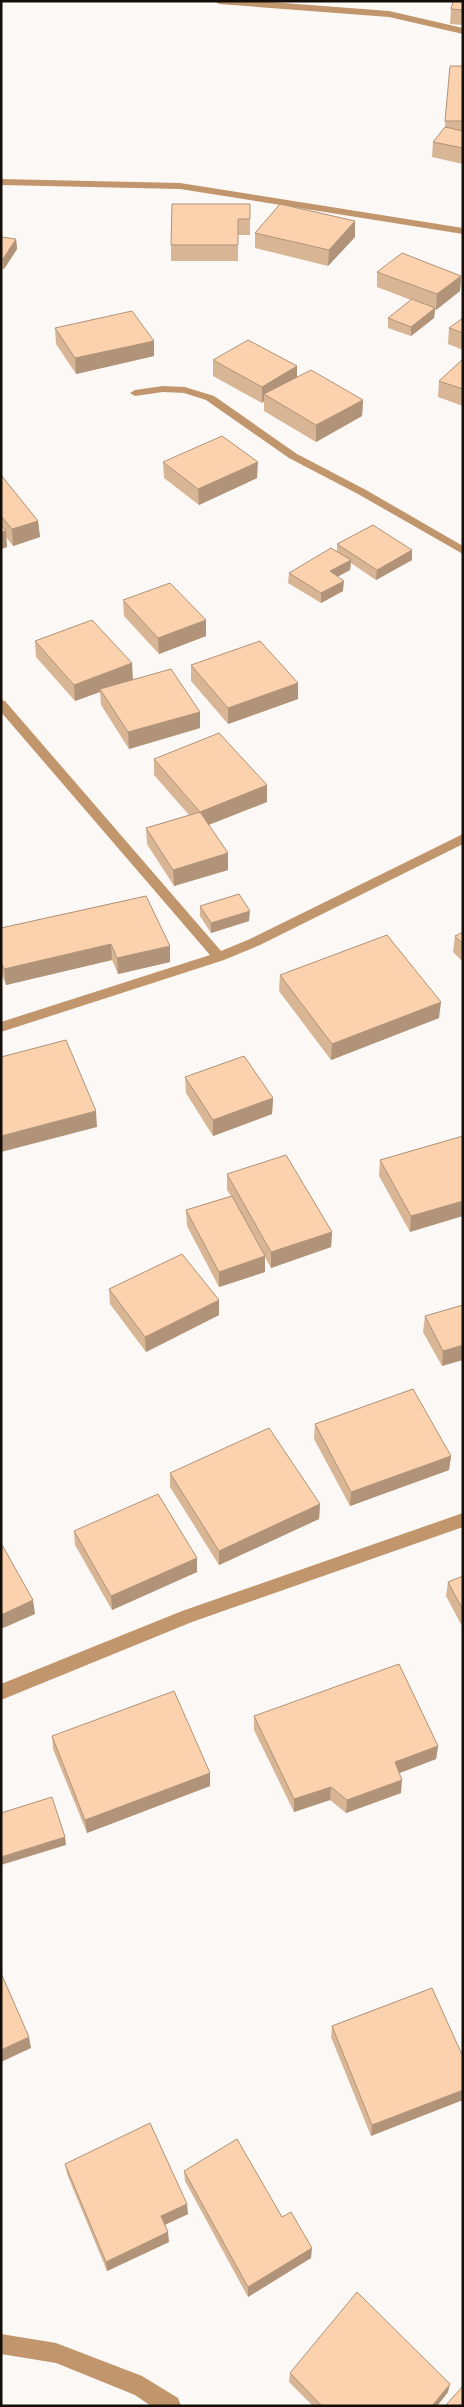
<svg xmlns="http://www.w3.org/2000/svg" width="464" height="2407" font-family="'Playfair Display',serif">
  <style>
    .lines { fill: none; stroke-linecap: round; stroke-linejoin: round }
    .minor { fill: #c2966c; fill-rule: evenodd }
    .wall { fill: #d8b595 }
    .shaded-wall { fill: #b09379 }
    .building { fill: #fbd2ad; stroke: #b09379 }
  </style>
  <rect width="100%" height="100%" fill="#fcf8f5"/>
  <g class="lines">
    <path class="minor" d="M215 1H257L389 11 463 28V34L389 17 219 4Z
      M1 179 180 183 463 228V234L180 189 1 185Z
      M163 386 185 387 214 396 297 454 366 490 463 546V554L358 494 289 458 206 400 184 393 163 392 135 396 130 393 135 390Z
      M1 700 5 701 221 951 250 939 463 834V844L260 945 224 960 1 1032V1022L210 955 1 712Z
      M463 1513V1527L192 1622 1 1700V1684L182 1611Z
      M1 2334 56 2343 142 2376 178 2398 181 2406H151L135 2395 56 2363 1 2354Z"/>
  </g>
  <path class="wall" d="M463 1V25L450 24 451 9Z
    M450 66H463V164L432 157 433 142 445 127Z
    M250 204V235H238V261H171V245Z
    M355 221V237L328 266 255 248V233Z
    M1 237 16 239 17 249 4 269H1Z
    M377 272 461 276 460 291 436 310H435L434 318 411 336 388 328V318L411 300 377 287Z
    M463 318V350L448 344 449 328Z
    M55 328 154 356 76 374 56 344Z
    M463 359V406L438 397 439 381Z
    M213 360 297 366V378L363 400 362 416 316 442 264 411V401L262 403 213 376Z
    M163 462 257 478 199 505 164 478Z
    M1 475 38 521 40 537 13 546 6 537 7 547 1 549Z
    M337 544 412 550V560L376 580 351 563 350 570 338 576 343 591 321 603 288 583 289 573 337 551Z
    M123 600 206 620V636L159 654 124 616Z
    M35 641 133 680 200 712V728L129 749 101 705 100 692 75 701 36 657Z
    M191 665 298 699 228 724 191 681Z
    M154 759 267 785V802L209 825 228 853V870L174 886 147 844 146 828 189 815 154 775Z
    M146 896 170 962 118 974 112 960 6 985 1 973V928Z
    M200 906 249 921 211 933 200 916Z
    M463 932V962L453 952 455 936Z
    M280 975 439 1018 331 1060 279 991Z
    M185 1077 273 1098 272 1114 213 1136 186 1093Z
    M463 1136 410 1232 379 1176 380 1160Z
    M227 1174 332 1232 331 1247 271 1268 265 1257V1272L219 1287 187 1226 186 1210 231 1196 227 1190Z
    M109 1289 219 1315 146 1352 110 1304Z
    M463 1305 442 1366 423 1332 425 1316Z
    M315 1424 451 1456 449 1470 350 1506 314 1439Z
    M170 1473 320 1504 319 1519 219 1565 170 1487Z
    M74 1531 197 1558V1572L112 1610 75 1545Z
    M463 1576V1628L446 1596 448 1582Z
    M254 1716 438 1746 436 1759 400 1773 401 1793 346 1813 330 1800 294 1812 254 1730Z
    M52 1736 210 1786 87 1833 53 1749Z
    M432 1988 371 2136 331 2037 332 2026Z
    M65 2164 188 2214 165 2225 169 2242 107 2271 67 2174Z
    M184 2171 282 2217 311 2258 248 2297 185 2181Z
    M290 2373 448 2392 437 2406H313L289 2382Z"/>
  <path class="shaded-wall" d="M355 221V237L328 266 329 250Z
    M16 239 17 249 4 269 3 259Z
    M461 276 460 291 436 310 437 294Z
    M435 308 434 318 411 336V327Z
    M154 341V356L76 374 75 358Z
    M297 366V382L264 394V401L262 403V387Z
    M363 400 362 416 316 442V425Z
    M258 462 257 478 199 505 198 489Z
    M38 521 40 537 13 546 12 529Z
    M6 531 7 547 1 549V532Z
    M412 550V560L376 580 377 570Z
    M351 560 350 570 330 581V571Z
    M344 581 343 591 321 603V593Z
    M206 620V636L159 654 158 638Z
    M132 663 133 680 100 689V692L75 701 74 685Z
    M298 683V699L228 724V708Z
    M200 712V728L129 749 128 732Z
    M267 785V802L200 828V812Z
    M228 853V870L174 886 173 870Z
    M250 911 249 921 211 933V923Z
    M111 944 112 960 6 985 4 969Z
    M170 946V962L118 974 117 958Z
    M441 1002 439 1018 331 1060 332 1044Z
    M273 1098 272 1114 213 1136V1120Z
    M96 1111 97 1127 1 1152V1136Z
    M463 1201V1216L410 1232 411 1216Z
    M332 1232 331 1247 271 1268V1252Z
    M265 1256V1272L219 1287V1272Z
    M219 1300V1315L146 1352 145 1337Z
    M463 1345V1360L442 1366 443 1351Z
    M451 1456 449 1470 350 1506 351 1492Z
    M320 1504 319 1519 219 1565V1551Z
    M197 1558V1572L112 1610 111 1596Z
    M33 1600 35 1614 1 1629V1615Z
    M438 1746 436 1759 394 1775 395 1762Z
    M210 1773V1786L87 1833 85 1820Z
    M402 1780 401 1793 346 1813 347 1800Z
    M331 1787 330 1800 294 1812V1799Z
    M65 1837 66 1845 1 1865V1857Z
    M29 2037 31 2048 1 2062V2050Z
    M463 2090V2100L371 2136 372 2125Z
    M187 2204 188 2214 162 2226 161 2216Z
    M168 2232 169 2242 107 2271 106 2262Z
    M312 2248 311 2258 248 2297V2287Z
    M450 2384 448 2392 437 2406H432Z"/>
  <path class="building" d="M453 1H463V10L451 9Z
    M450 66H463V121H445Z
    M445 127 463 131V148L433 142Z
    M172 204H250V219H238V245H171Z
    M280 204 355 221 329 250 255 233Z
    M1 237 16 239 3 259H1Z
    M402 253 461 276 437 294 377 272Z
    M412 299 435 308 411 327 388 318Z
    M132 311 154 341 75 358 55 328Z
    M463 318V333L449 328Z
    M248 340 297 366 262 387 213 360Z
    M463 359V389L439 381Z
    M311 370 363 400 316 425 264 394Z
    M222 436 258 462 198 489 163 462Z
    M1 475 38 521 12 529 1 516Z
    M1 525 6 531 1 532Z
    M373 525 412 550 377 570 337 544Z
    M331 548 351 560 330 571 344 581 321 593 289 573Z
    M170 583 206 620 158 638 123 600Z
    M92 620 132 663 74 685 35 641Z
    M260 641 298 683 228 708 191 665Z
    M171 669 200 712 128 732 100 689Z
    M219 733 267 785 200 812 228 853 173 870 146 828 200 812 154 759Z
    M239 894 250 911 211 923 200 906Z
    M146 896 170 946 117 958 111 944 4 969 1 962V928Z
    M463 932V944L455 936Z
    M387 935 441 1002 332 1044 280 975Z
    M66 1040 96 1111 1 1136V1057Z
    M244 1056 273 1098 213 1120 185 1077Z
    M463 1136V1201L411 1216 380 1160Z
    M286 1155 332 1232 271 1252 227 1174Z
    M232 1196 265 1256 219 1272 186 1210Z
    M182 1254 219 1300 145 1337 109 1289Z
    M463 1305V1345L443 1351 425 1316Z
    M413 1389 451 1456 351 1492 315 1424Z
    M269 1428 320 1504 219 1551 170 1473Z
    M158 1494 197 1558 111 1596 74 1531Z
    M1 1543 33 1600 1 1615Z
    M463 1576V1610L448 1582Z
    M399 1664 438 1746 395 1762 402 1780 347 1800 331 1787 294 1799 254 1716Z
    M174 1691 210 1773 85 1820 52 1736Z
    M52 1797 65 1837 1 1857V1813Z
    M1 1973 29 2037 1 2050Z
    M432 1988 463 2057V2090L372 2125 332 2026Z
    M150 2123 187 2204 161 2216 168 2232 106 2262 65 2164Z
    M237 2139 282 2217 291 2212 312 2248 248 2287 184 2171Z
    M357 2292 450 2384 432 2406H322L290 2373Z
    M463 2386V2406H445Z"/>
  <rect width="464" height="2407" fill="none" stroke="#150e08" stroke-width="5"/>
</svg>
